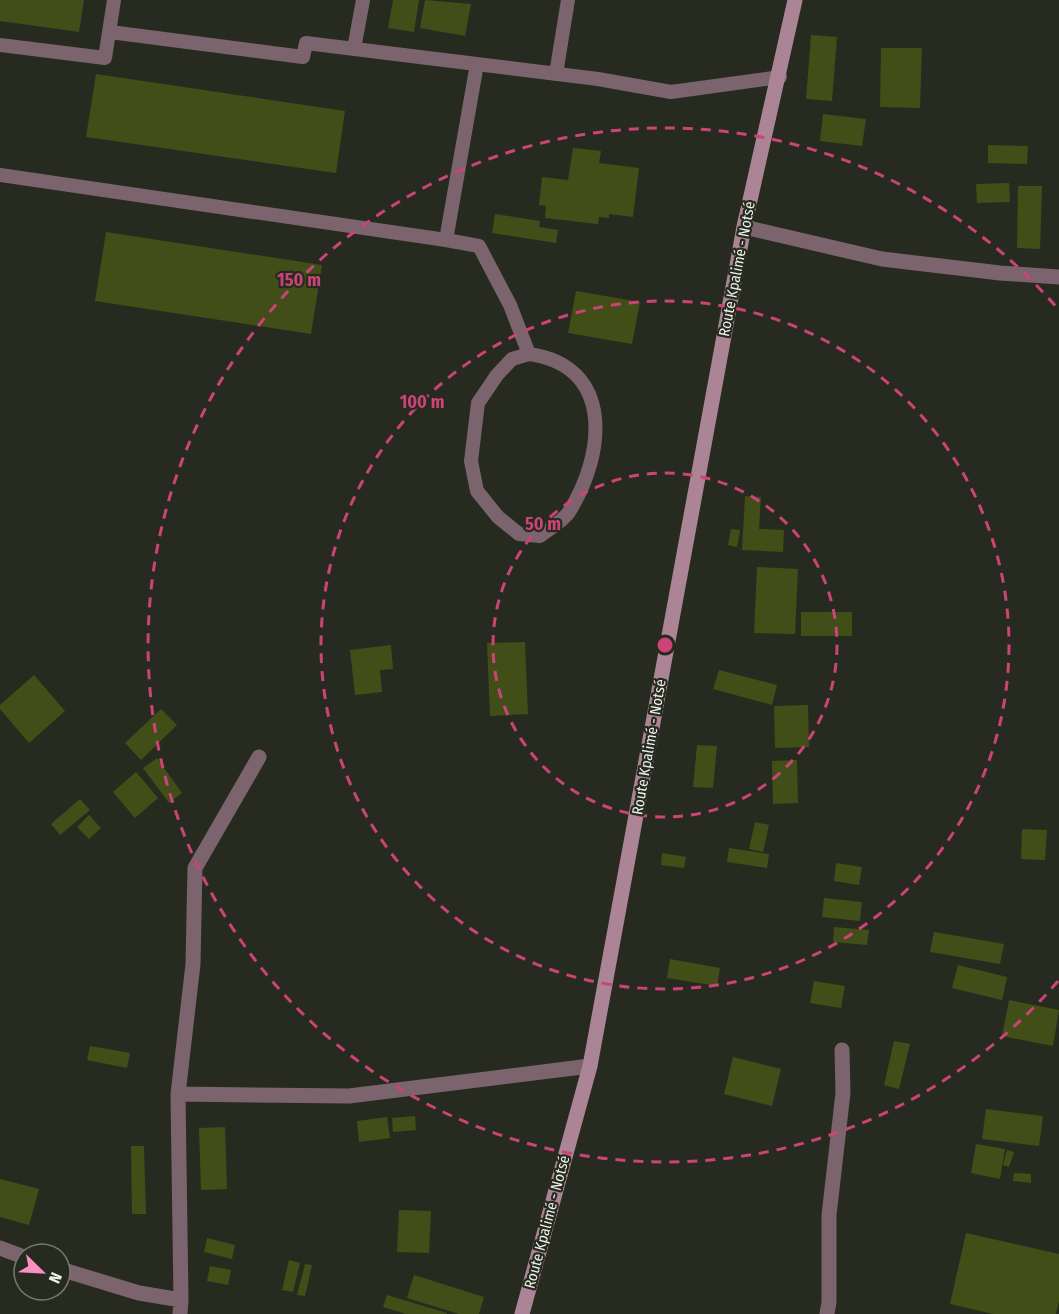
<svg xmlns="http://www.w3.org/2000/svg" width="1059" height="1314" font-family="'Fira Sans Condensed',sans-serif">
  <style>
    .building { fill: #414e18 }
    .lines { fill: none; stroke-linecap: round; stroke-linejoin: round }
    .service { stroke: #7c646f; stroke-width: 14 }
    .minor { stroke: #7c646f; stroke-width: 15 }
    .secondary { stroke: #ab8496; stroke-width: 15 }
    .ring { fill: none; stroke: #cb4377; stroke-width: 3; stroke-dasharray: 10 8 }
    .labels { text-anchor: middle; dominant-baseline: central; stroke-width: 4.5; stroke-linejoin: round; paint-order: stroke }
    .street-label { font-size: 15px; fill: #eef1e9; stroke: #272b1f }
    .centre { fill: #cb4377; stroke: #272b1f; stroke-width: 3 }
    .ring-label { font-size: 18px; text-anchor: middle; font-weight: bold; fill: #cb4377; stroke: #272b1f; stroke-width: 4.5; stroke-linejoin: round; paint-order: stroke }
  </style>
  <rect width="100%" height="100%" fill="#272b1f"/>
  <path class="building" d="M0 0H84L79 32 0 21Z
    M393 0H419L414 32 388 28Z
    M425 0 471 4 465 36 420 28Z
    M811 35 837 37 832 101 806 99Z
    M881 48H922L920 108 880 107Z
    M96 74 345 111 336 173 86 137Z
    M823 114 866 119 862 146 820 141Z
    M988 145 1028 146 1027 164 988 163Z
    M573 148 601 151 599 163 639 168 633 217 609 214V218L599 217 598 224 545 218 546 206 539 205 542 177 568 180Z
    M1009 183 1010 202 977 203 976 184Z
    M1018 186H1042L1040 249 1017 248Z
    M495 214 540 221 539 227 558 230 556 243 492 233Z
    M106 232 322 265 311 334 95 301Z
    M576 291 640 302 632 344 568 333Z
    M745 496 761 497 759 529 784 530 783 552 742 550Z
    M731 529 740 530 737 547 728 545Z
    M757 567 798 569 795 634 754 633Z
    M801 612H852V636H801Z
    M525 642 528 714 490 716 487 643Z
    M391 645 393 669 380 670 382 692 355 695 350 650Z
    M719 670 777 685 772 705 713 689Z
    M34 675 65 711 29 743 0 709V705Z
    M808 705 809 747 775 748 774 706Z
    M161 709 177 725 141 760 125 743Z
    M697 745 717 746 713 788 693 787Z
    M157 758 182 793 169 803 143 768Z
    M797 760 798 803 773 804 772 761Z
    M136 772 158 798 135 818 113 792Z
    M80 799 90 810 60 835 51 824Z
    M89 815 101 828 89 839 77 827Z
    M755 822 769 825 763 852 749 849Z
    M1022 829 1047 830 1045 860 1021 859Z
    M729 848 769 854 767 868 727 862Z
    M662 853 686 857 684 868 661 865Z
    M836 863 862 867 859 885 834 881Z
    M824 898 862 902 860 921 822 917Z
    M834 927 869 930 867 945 833 942Z
    M934 932 1004 944 1000 964 930 952Z
    M670 959 720 968 717 986 667 978Z
    M958 965 1007 977 1002 1000 952 988Z
    M814 981 845 986 841 1008 810 1003Z
    M1009 1000 1059 1010 1053 1046 1002 1036Z
    M894 1041 910 1044 899 1089 884 1085Z
    M90 1046 130 1053 127 1068 87 1060Z
    M733 1057 781 1069 772 1106 724 1094Z
    M986 1109 1043 1116 1039 1146 982 1139Z
    M415 1116 416 1130 393 1132 392 1118Z
    M387 1117 390 1138 359 1142 357 1121Z
    M225 1127 227 1189 201 1190 199 1128Z
    M976 1144 1005 1149 1000 1179 971 1173Z
    M131 1146H144L146 1214H132Z
    M1007 1150 1014 1152 1009 1167 1003 1165Z
    M1014 1173 1031 1174V1183L1013 1181Z
    M0 1179 39 1189 29 1225 0 1217Z
    M399 1210 431 1211 429 1253 397 1252Z
    M966 1233 1059 1254V1301L1056 1314H993L950 1304Z
    M207 1238 235 1245 232 1259 204 1252Z
    M289 1260 300 1263 293 1292 282 1290Z
    M305 1264 312 1265 305 1296 297 1295Z
    M210 1266 231 1270 228 1285 207 1281Z
    M414 1275 484 1297 479 1314H459L407 1298Z
    M387 1295 447 1313V1314H406L383 1307Z"/>
  <g class="lines">
    <path class="service" d="M110 32 303 57 306 43 598 79 671 92 780 77
      M0 45 105 58 114 0
      M354 49 363 0
      M556 74 568 0
      M0 175 446 240 477 64
      M446 240 479 246 510 305 529 354
      M529 354C615 366 605 455 569 512 563 521 549 529 540 536L519 534 498 517 477 491 471 461 478 403 497 375 512 359Z"/>
    <path class="minor" d="M744 227 882 259 1000 273 1059 277
      M178 1094 349 1096 590 1066
      M0 1248 24 1257
      M60 1269 139 1293 181 1300 180 1314
      M181 1300 178 1094 193 964 195 868 259 757
      M827 1314 829 1302V1215L843 1093 842 1050"/>
    <path class="secondary" d="M522 1314 590 1066 744 227 795 0"/>
  </g>
  <g class="ring">
    <circle cx="665" cy="645" r="172"/>
    <circle cx="665" cy="645" r="344"/>
    <path d="M1058 981A517 517 0 1 1 1058 309"/>
  </g>
  <g class="labels">
    <g class="street-label">
      <text transform="translate(737 269) rotate(-79)">Route Kpalimé - Notsé</text>
      <text transform="translate(649 747) rotate(-80)">Route Kpalimé - Notsé</text>
      <text transform="translate(547 1222) rotate(-75)">Route Kpalimé - Notsé</text>
    </g>
  </g>
  <circle cx="665" cy="645" r="9" class="centre"/>
  <g class="ring-label">
    <text x="299" y="286">150 m</text>
    <text x="422" y="408">100 m</text>
    <text x="543" y="530">50 m</text>
  </g>
  <g transform="translate(42 1272) rotate(114)"><circle r="28" fill="#272b1f" stroke="#777a70" stroke-width="1.5"/>
  <path d="M0-4.5L10 22L0 15L-10 22Z" fill="#fb8fc4"/>
  <text y="-9" font-size="16" font-weight="bold" text-anchor="middle" fill="#eef1e9">N</text>
  </g>
</svg>
